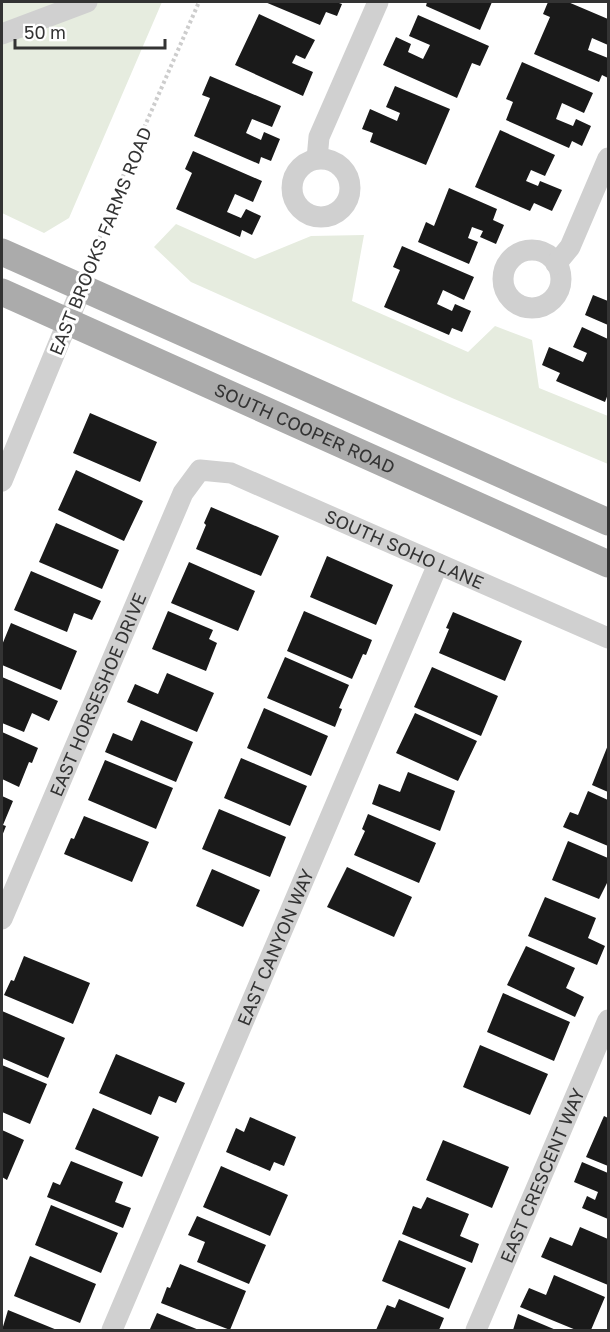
<svg xmlns="http://www.w3.org/2000/svg" width="610" height="1332" font-family="'Golos Text',sans-serif">
  <style>
    .green { fill: #e6ecdf }
    .building { fill: #1a1a1a }
    .lines { fill: none; stroke-linecap: round; stroke-linejoin: round }
    .path { stroke: #cdcdcd; stroke-width: 4; stroke-dasharray: 3 3; stroke-linecap: butt }
    .minor { stroke: #d0d0d0; stroke-width: 21 }
    .major { stroke: #ababab; stroke-width: 27 }
    .labels { text-anchor: middle; dominant-baseline: central; stroke-width: 6; stroke-linejoin: round; paint-order: stroke }
    .street-label { font-size: 18px; fill: #333; stroke: #fff }
  </style>
  <rect width="100%" height="100%" fill="#fff"/>
  <path class="green" d="M2 2H162L69 218 44 233 2 213Z
    M176 224 255 259 311 236 364 235 352 301 468 352 495 326 532 340 539 388 608 416V464L452 398 191 282 154 247Z"/>
  <path class="building" d="M265 2H336L342 4 337 16 326 12 320 25Z
    M427 2H492L480 30 426 6Z
    M548 2H568L608 19V45L592 38 588 50 608 58V78L602 75 599 82 534 54 550 17 543 14Z
    M259 14 315 40 305 59 296 55 292 63 313 72 303 96 235 65Z
    M418 15 489 46 480 66 472 63 457 98 383 65 396 37 411 44 408 52 423 59 430 45 409 36Z
    M522 62 593 93 584 113 562 103 556 119 573 126 576 119 591 126 582 146 572 141 569 148 506 120 513 102 506 99Z
    M210 76 281 106 272 127 252 119 246 133 261 140 264 132 280 139 271 161 261 157 259 164 194 136 210 98 202 95Z
    M395 86 450 109 426 165 370 142 373 133 362 129 370 109 397 121 400 113 386 107Z
    M500 130 555 155 545 176 531 170 526 181 538 186 540 181 562 190 552 211 534 203 530 211 475 187Z
    M193 151 262 181 253 202 235 194 227 212 241 218 246 209 261 216 252 235 242 230 240 237 176 209 192 173 185 169Z
    M449 188 497 209 493 220 504 225 496 244 480 237 483 231 472 227 468 238 478 242 469 264 418 242 426 222 434 226Z
    M402 246 474 277 464 300 443 290 437 304 452 311 455 304 471 311 462 332 452 328 449 335 384 307 400 270 393 267Z
    M593 295 608 301V325L585 315Z
    M582 327 608 339V394L605 402 556 381 560 373 542 365 549 347 583 362 587 353 573 347Z
    M90 413 157 442 140 482 73 453Z
    M76 470 143 501 124 541 58 510Z
    M211 507 279 536 261 576 196 549 206 525 204 523Z
    M56 523 119 550 102 589 39 562Z
    M327 556 393 585 376 625 310 597Z
    M189 562 255 591 238 631 171 603Z
    M31 571 101 601 92 620 74 613 67 632 14 610Z
    M168 611 213 630 209 639 217 643 206 671 152 649Z
    M304 611 372 640 366 655 363 654 352 679 287 651Z
    M453 612 522 641 505 681 439 653 449 629 446 628Z
    M11 623 77 651 61 690 2 665V645Z
    M285 657 349 685 339 708 342 709 335 727 267 698Z
    M432 667 498 696 481 736 414 707Z
    M167 673 214 693 197 732 127 702 135 684 158 694Z
    M2 677 58 701 49 721 32 713 24 732 2 723Z
    M264 708 328 736 311 776 247 748Z
    M415 713 477 741 458 781 396 753Z
    M141 720 193 742 176 782 105 752 113 733 132 741Z
    M2 732 38 748 32 763 29 762 19 787 2 779Z
    M608 745V792L592 785Z
    M241 758 307 786 290 826 224 798Z
    M105 760 173 788 156 829 88 800Z
    M408 772 455 791 440 831 372 804 379 784 400 792Z
    M588 791 608 800V846L563 827 570 812 578 815Z
    M2 796 13 801 3 825 6 826 2 836Z
    M219 809 286 837 270 877 202 849Z
    M368 814 436 843 419 883 354 855 365 831 362 829Z
    M84 816 149 842 132 882 64 854 71 838 74 839Z
    M568 841 608 858V881L599 899 552 880Z
    M347 867 412 897 394 937 327 907Z
    M212 869 260 890 243 927 196 906Z
    M545 897 596 918 588 938 605 946 597 965 528 936Z
    M526 946 575 968 566 988 584 997 575 1017 507 985Z
    M24 956 90 983 73 1024 4 995 11 980 14 981Z
    M503 993 570 1022 554 1061 487 1032Z
    M2 1011 65 1038 48 1078 2 1058Z
    M480 1045 548 1074 530 1115 463 1087Z
    M116 1054 185 1083 176 1103 159 1096 151 1115 99 1093Z
    M2 1065 47 1084 30 1124 2 1112Z
    M93 1108 159 1137 142 1177 75 1149Z
    M604 1116 608 1118V1166L586 1157Z
    M250 1117 296 1137 284 1166 274 1162 270 1171 226 1152 236 1128 244 1132Z
    M2 1130 24 1140 7 1180 2 1177Z
    M443 1140 509 1167 492 1208 426 1180Z
    M71 1161 123 1182 115 1202 131 1208 123 1228 47 1197 53 1182 60 1185Z
    M582 1162 608 1173V1219L582 1208 587 1196 595 1200 598 1192 574 1182Z
    M221 1166 288 1195 270 1236 203 1207Z
    M427 1197 469 1214 460 1236 479 1244 472 1263 402 1234 413 1206 421 1209Z
    M51 1205 118 1233 101 1273 35 1245Z
    M197 1216 266 1245 249 1284 197 1262 205 1242 188 1235Z
    M580 1227 608 1239V1285L541 1257 550 1237 572 1246Z
    M399 1240 466 1268 449 1309 382 1281Z
    M30 1256 96 1284 80 1323 14 1296Z
    M180 1264 246 1291 230 1330 161 1303 167 1287 170 1288Z
    M554 1275 605 1297 591 1330H576L520 1307 529 1288 546 1295Z
    M399 1299 444 1318 439 1330H376L387 1305 395 1308Z
    M8 1310 57 1330H2Z
    M157 1313 199 1330H153L150 1329Z
    M518 1314 556 1330H513Z"/>
  <g class="lines">
    <path class="path" d="M89 267 116 192 199 2"/>
    <g class="minor">
      <path d="M2 34 87 2"/>
      <path d="M317 159 319 137 378 2"/>
      <circle cx="321" cy="188" r="29"/>
      <circle cx="532" cy="279" r="29"/>
      <path d="M556 264 570 247 608 158"/>
      <path d="M2 481 82 287"/>
      <path id="s1" d="M2 919 183 493 200 470 231 473 608 638"/>
      <path id="s2" d="M112 1330 438 564"/>
      <path id="s3" d="M476 1330 608 1020"/>
    </g>
    <g class="major">
      <path d="M2 252 608 522"/>
      <path id="s4" d="M2 292 608 564"/>
    </g>
  </g>
  <g class="labels">
    <g class="street-label">
      <text transform="translate(100 241) rotate(-68)">EAST BROOKS FARMS ROAD</text>
      <text stroke="none"><textPath href="#s4" startOffset="332">SOUTH COOPER ROAD</textPath></text>
      <text stroke="none"><textPath href="#s1" startOffset="712">SOUTH SOHO LANE</textPath></text>
      <text stroke="none"><textPath href="#s1" startOffset="244">EAST HORSESHOE DRIVE</textPath></text>
      <text stroke="none"><textPath href="#s2" startOffset="416">EAST CANYON WAY</textPath></text>
      <text stroke="none"><textPath href="#s3" startOffset="168">EAST CRESCENT WAY</textPath></text>
    </g>
  </g>
  <rect width="610" height="1332" fill="none" stroke="#333333" stroke-width="6"/>
  <path d="M15 39v9h150v-9" fill="none" stroke="#333333" stroke-width="3"/>
  <text x="24" y="39" font-size="18" fill="#333333" stroke="#ffffff" stroke-width="4.5" paint-order="stroke">50 m</text>
</svg>
